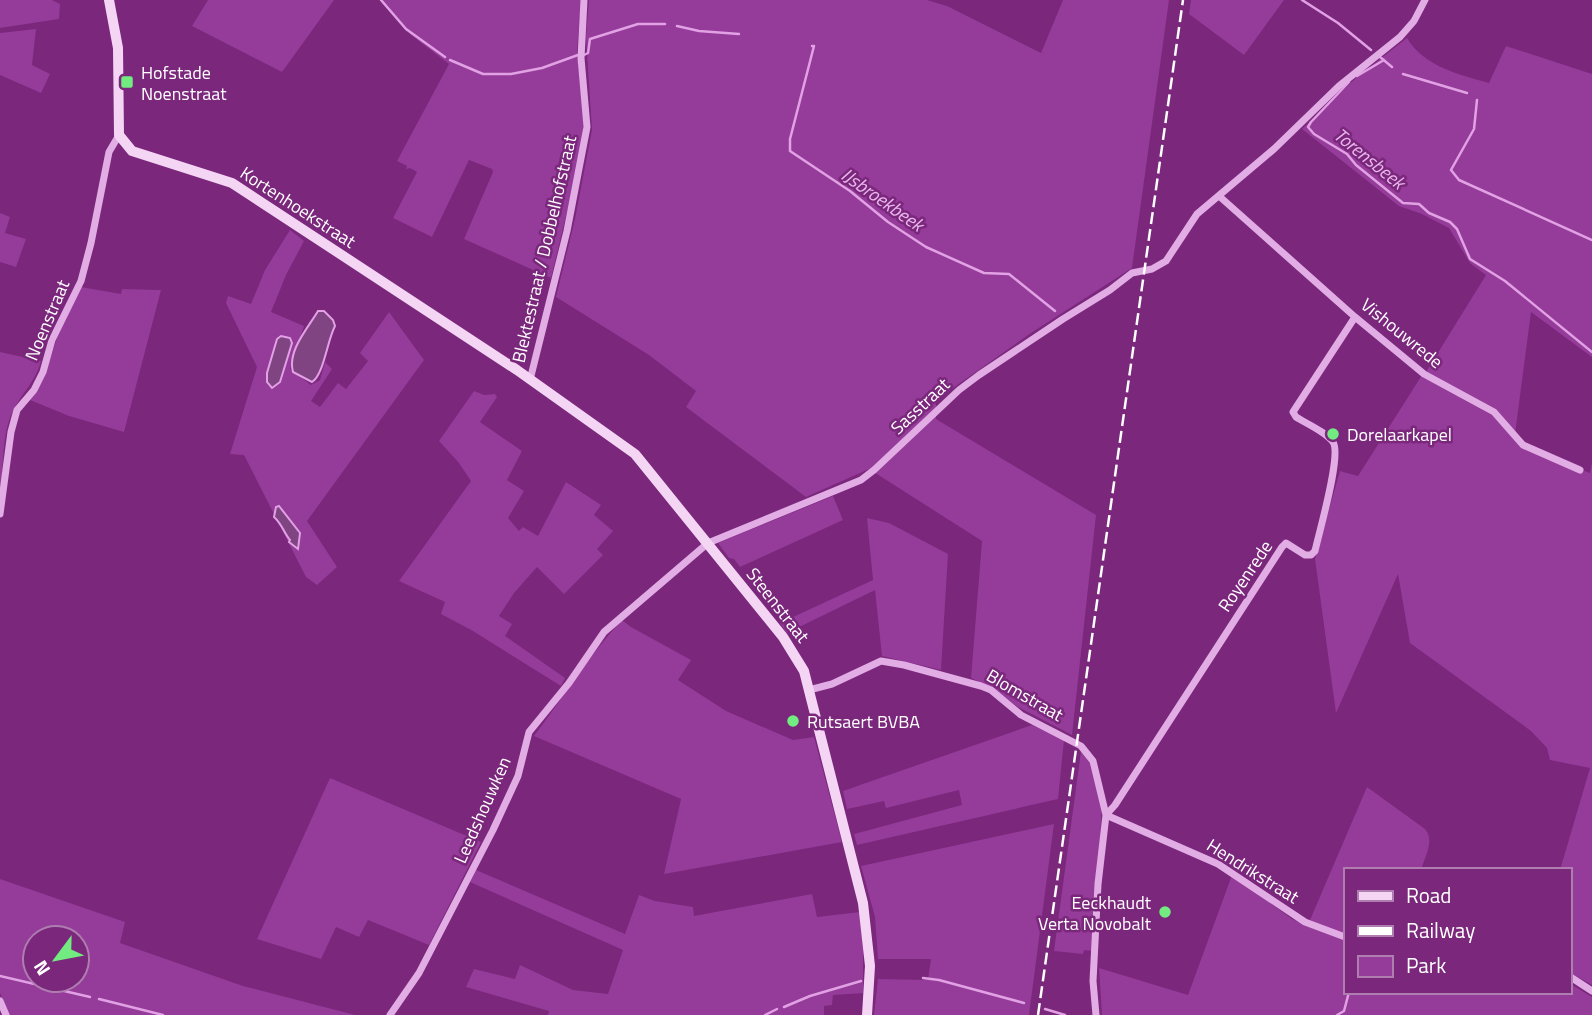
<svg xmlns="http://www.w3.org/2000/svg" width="1592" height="1015" font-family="'Titillium Web',sans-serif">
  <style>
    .green { fill: #953b99; fill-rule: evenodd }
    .water { fill: #814482; stroke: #e1a1e4; stroke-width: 2 }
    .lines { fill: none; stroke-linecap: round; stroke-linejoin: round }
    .stream { stroke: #e1a1e4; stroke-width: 2.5 }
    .street { stroke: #e2ace4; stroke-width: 7 }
    .secondary { stroke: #f4d5f4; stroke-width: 10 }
    .rail { stroke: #fff; stroke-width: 2.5; stroke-dasharray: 12 5; stroke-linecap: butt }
    .poi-dot { fill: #72ec81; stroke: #7a277c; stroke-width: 2.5 }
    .labels { text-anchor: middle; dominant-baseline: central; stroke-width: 5; stroke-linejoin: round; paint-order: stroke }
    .poi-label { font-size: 18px; fill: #fff; stroke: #7a277c; text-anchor: start }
    .street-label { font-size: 18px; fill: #fff; stroke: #7a277c }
    .water-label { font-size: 19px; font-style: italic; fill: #e9b7ec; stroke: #7a277c }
  </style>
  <rect width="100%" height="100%" fill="#7a277c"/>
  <path class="green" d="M0 0H52L60 4 59 19 0 28Z
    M208 0H334L282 72 192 26Z
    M380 0H581L577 52 584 121 579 162 551 278 464 239 493 172 492 169 469 160 432 237 393 218 417 172 410 168 406 169 407 166 397 161 449 64 411 35Z
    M589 0H927L947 6 1041 53 1063 0H1169L1132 268 1031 333 936 400V419L1096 515 1072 735 1016 706 995 689 971 678 982 541 869 469 806 497 686 407 696 391 649 355 556 297 575 219 592 130 586 37Z
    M1191 0H1284L1244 55 1189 14Z
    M36 29 32 65 50 74 41 93 0 75V33Z
    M1407 38C1425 67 1458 74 1489 83L1506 46 1592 74V357L1531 312 1515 434 1505 421 1426 372 1486 275 1470 263 1449 228 1422 214 1399 206 1302 129 1357 77Z
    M0 213 10 217 5 233 26 239 16 267 0 262Z
    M290 230 304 241 286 275 271 312 304 326 290 369 311 385 320 380 325 362 332 369 311 401 320 407 338 383 346 389 368 361 360 353 389 312 424 360 307 521 337 567 317 585 306 577 244 455 230 454 257 367 226 303 228 296 251 304 265 270Z
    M81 287 121 294 122 289 161 290 124 432 69 416 30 400 44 378 58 335Z
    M0 352 41 361C35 384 18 396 10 418 2 439 3 475 0 499Z
    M1422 375 1492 415 1521 447 1590 473 1592 463V985L1569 972V870H1560L1590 768 1550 760 1547 748 1531 731 1410 643 1398 574 1336 713 1315 559 1340 471 1358 476Z
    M474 391 484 395 495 394 497 397 480 422 522 451 507 480 524 491 508 518 519 531 523 527 538 536 566 482 601 505 594 515 613 531 597 549 603 555 564 594 537 567 514 593 499 616 512 624 505 636 565 678 561 686 473 631 441 614 445 602 399 581 471 481 459 463 439 441Z
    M833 496 843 520 740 567 734 559 729 558 718 543Z
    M867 518 889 523 948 554 941 670 882 656 875 590 787 633 780 623 873 580Z
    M622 620 631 627 691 660 678 680 726 711 793 740 814 737 842 842 664 874 681 799 534 736C563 698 589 655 622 620Z
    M1032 725 1064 740 1058 799 857 845 854 834 962 805 959 790 886 808 884 801 847 809 843 791Z
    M1081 751 1091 763 1102 808 1092 951 1084 950 1083 954 1054 951Z
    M330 778 481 842 429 945 368 920 359 937 336 927 321 959 257 939Z
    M1367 787 1425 829C1435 840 1425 857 1421 870H1345V934L1310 920Z
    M1054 824 1029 1015H874L878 979 928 980 931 959H878L875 917 861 866Z
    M476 870 625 934 639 895 655 901 693 907 694 916 812 894 817 917 860 912 863 949V993L833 995 832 1005 824 1006V1015H548L549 1011 466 987 474 969 515 979 520 965 573 990 608 994 623 950 470 882Z
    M1232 875 1292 919 1345 941V992H1569V983L1592 997V1015H1102L1099 968 1188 995Z
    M0 879 125 922 120 943 243 986 355 1015H9L0 993ZM35 938H77V980H35Z"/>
  <path class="water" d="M318 311H324L333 320 335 326C327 341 324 374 312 382L293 372C287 351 308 328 318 311Z
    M281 336 290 338 292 343 280 382 272 388 267 382V373L277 339Z
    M279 506 300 533 298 549 289 542 290 540C284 533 282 524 274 517L276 507Z"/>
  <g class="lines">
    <path class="stream" d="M381 0 406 29 445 57
      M1302 0 1338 23 1371 50
      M677 26 699 31 739 34
      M812 46H814L790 139V151L850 191 888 222 926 247 984 273 1009 274 1055 311
      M584 55 588 53 590 39 638 24H665
      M1380 57 1392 67
      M450 60 483 74H511L542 68 578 55
      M1403 74 1467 93
      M1357 76 1384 60
      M1349 82 1311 122 1308 127 1314 134 1347 154 1356 165 1403 203 1419 204 1429 213 1450 222 1457 229 1470 259 1505 281 1592 352
      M1477 100 1474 129 1451 170 1459 180 1592 240
      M0 976 90 997
      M923 978 939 980 1024 1003
      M99 999 163 1015
      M784 1007 810 996 861 981
      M1045 1009 1065 1015
      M765 1015 777 1009
      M1337 1015 1344 1011 1349 992"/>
    <path class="street" d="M1219 196 1355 317 1424 374 1494 412 1523 445 1580 470
      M530 380 567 231 587 127 581 58 584 0
      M0 514 11 432 17 410 34 390 43 372 52 340 81 281 91 243 109 152 119 135
      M809 690 832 684 881 661 904 665 981 686 991 690 1021 715 1081 746 1093 761 1106 815 1098 884 1093 981 1096 1015
      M1106 815 1115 805 1282 547 1286 543 1305 555H1311L1315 551C1319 532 1342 455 1333 442 1326 432 1307 424 1296 417L1293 412 1355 317
      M1106 815 1218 864 1305 922 1345 937
      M1569 976 1592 991
      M0 1001 6 1015
      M390 1015 419 973 493 830 518 776 529 732 569 683 604 632 708 543 861 480 874 470 959 390 979 375 1063 319 1110 290 1132 273 1152 269 1166 261 1197 214 1274 149 1339 86 1400 37 1414 21 1425 0"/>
    <path class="secondary" d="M109 0 118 48 119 135 132 151 232 183 517 370 635 454 783 637 804 671 863 903 870 966 867 1015"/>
    <path class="rail" d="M1038 1015 1183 0"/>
  </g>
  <g class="poi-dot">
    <rect x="120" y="75" width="14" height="14" rx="3.5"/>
    <circle cx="1333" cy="434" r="7"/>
    <circle cx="793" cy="721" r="7"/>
    <circle cx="1165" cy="912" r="7"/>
  </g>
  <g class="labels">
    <g class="poi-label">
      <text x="141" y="72">Hofstade<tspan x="141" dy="21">Noenstraat</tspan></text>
      <text x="1347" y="434">Dorelaarkapel</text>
      <text x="807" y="721">Rutsaert BVBA</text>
      <text x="1151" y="902" text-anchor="end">Eeckhaudt<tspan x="1151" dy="21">Verta Novobalt</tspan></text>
    </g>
    <g class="street-label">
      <text transform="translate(298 207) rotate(33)">Kortenhoekstraat</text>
      <text transform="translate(544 249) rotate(-77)">Blektestraat / Dobbelhofstraat</text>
      <text transform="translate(47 320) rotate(-67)">Noenstraat</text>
      <text transform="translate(1402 333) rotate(39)">Vishouwrede</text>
      <text transform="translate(920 406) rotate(-43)">Sasstraat</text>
      <text transform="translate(1245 576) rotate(-56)">Royenrede</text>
      <text transform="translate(778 605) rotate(52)">Steenstraat</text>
      <text transform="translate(1025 695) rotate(30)">Blomstraat</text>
      <text transform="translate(482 810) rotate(-66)">Leedshouwken</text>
      <text transform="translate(1253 871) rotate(32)">Hendrikstraat</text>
    </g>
    <g class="water-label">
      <text transform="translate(1370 158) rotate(39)">Torensbeek</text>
      <text transform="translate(883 199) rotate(35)">IJsbroekbeek</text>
    </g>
  </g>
  <rect x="1344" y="868" width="228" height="126" fill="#7a277c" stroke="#af7db0" stroke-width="2"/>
  <rect x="1358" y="891" width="35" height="10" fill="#f4d5f4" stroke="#af7db0" stroke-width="2"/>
  <text x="1406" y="903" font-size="21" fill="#ffffff">Road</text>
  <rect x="1358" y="926" width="35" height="10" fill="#ffffff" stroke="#af7db0" stroke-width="2"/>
  <text x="1406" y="938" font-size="21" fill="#ffffff">Railway</text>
  <rect x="1358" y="956" width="35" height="21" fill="#953b99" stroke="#af7db0" stroke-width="2"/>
  <text x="1406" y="973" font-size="21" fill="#ffffff">Park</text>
  <g transform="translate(56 959) rotate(238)"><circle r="33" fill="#7a277c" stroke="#af7db0" stroke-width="2"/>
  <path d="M0-5L12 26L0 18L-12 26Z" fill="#72ec81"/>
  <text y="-10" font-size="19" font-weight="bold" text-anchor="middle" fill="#ffffff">N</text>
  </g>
</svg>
